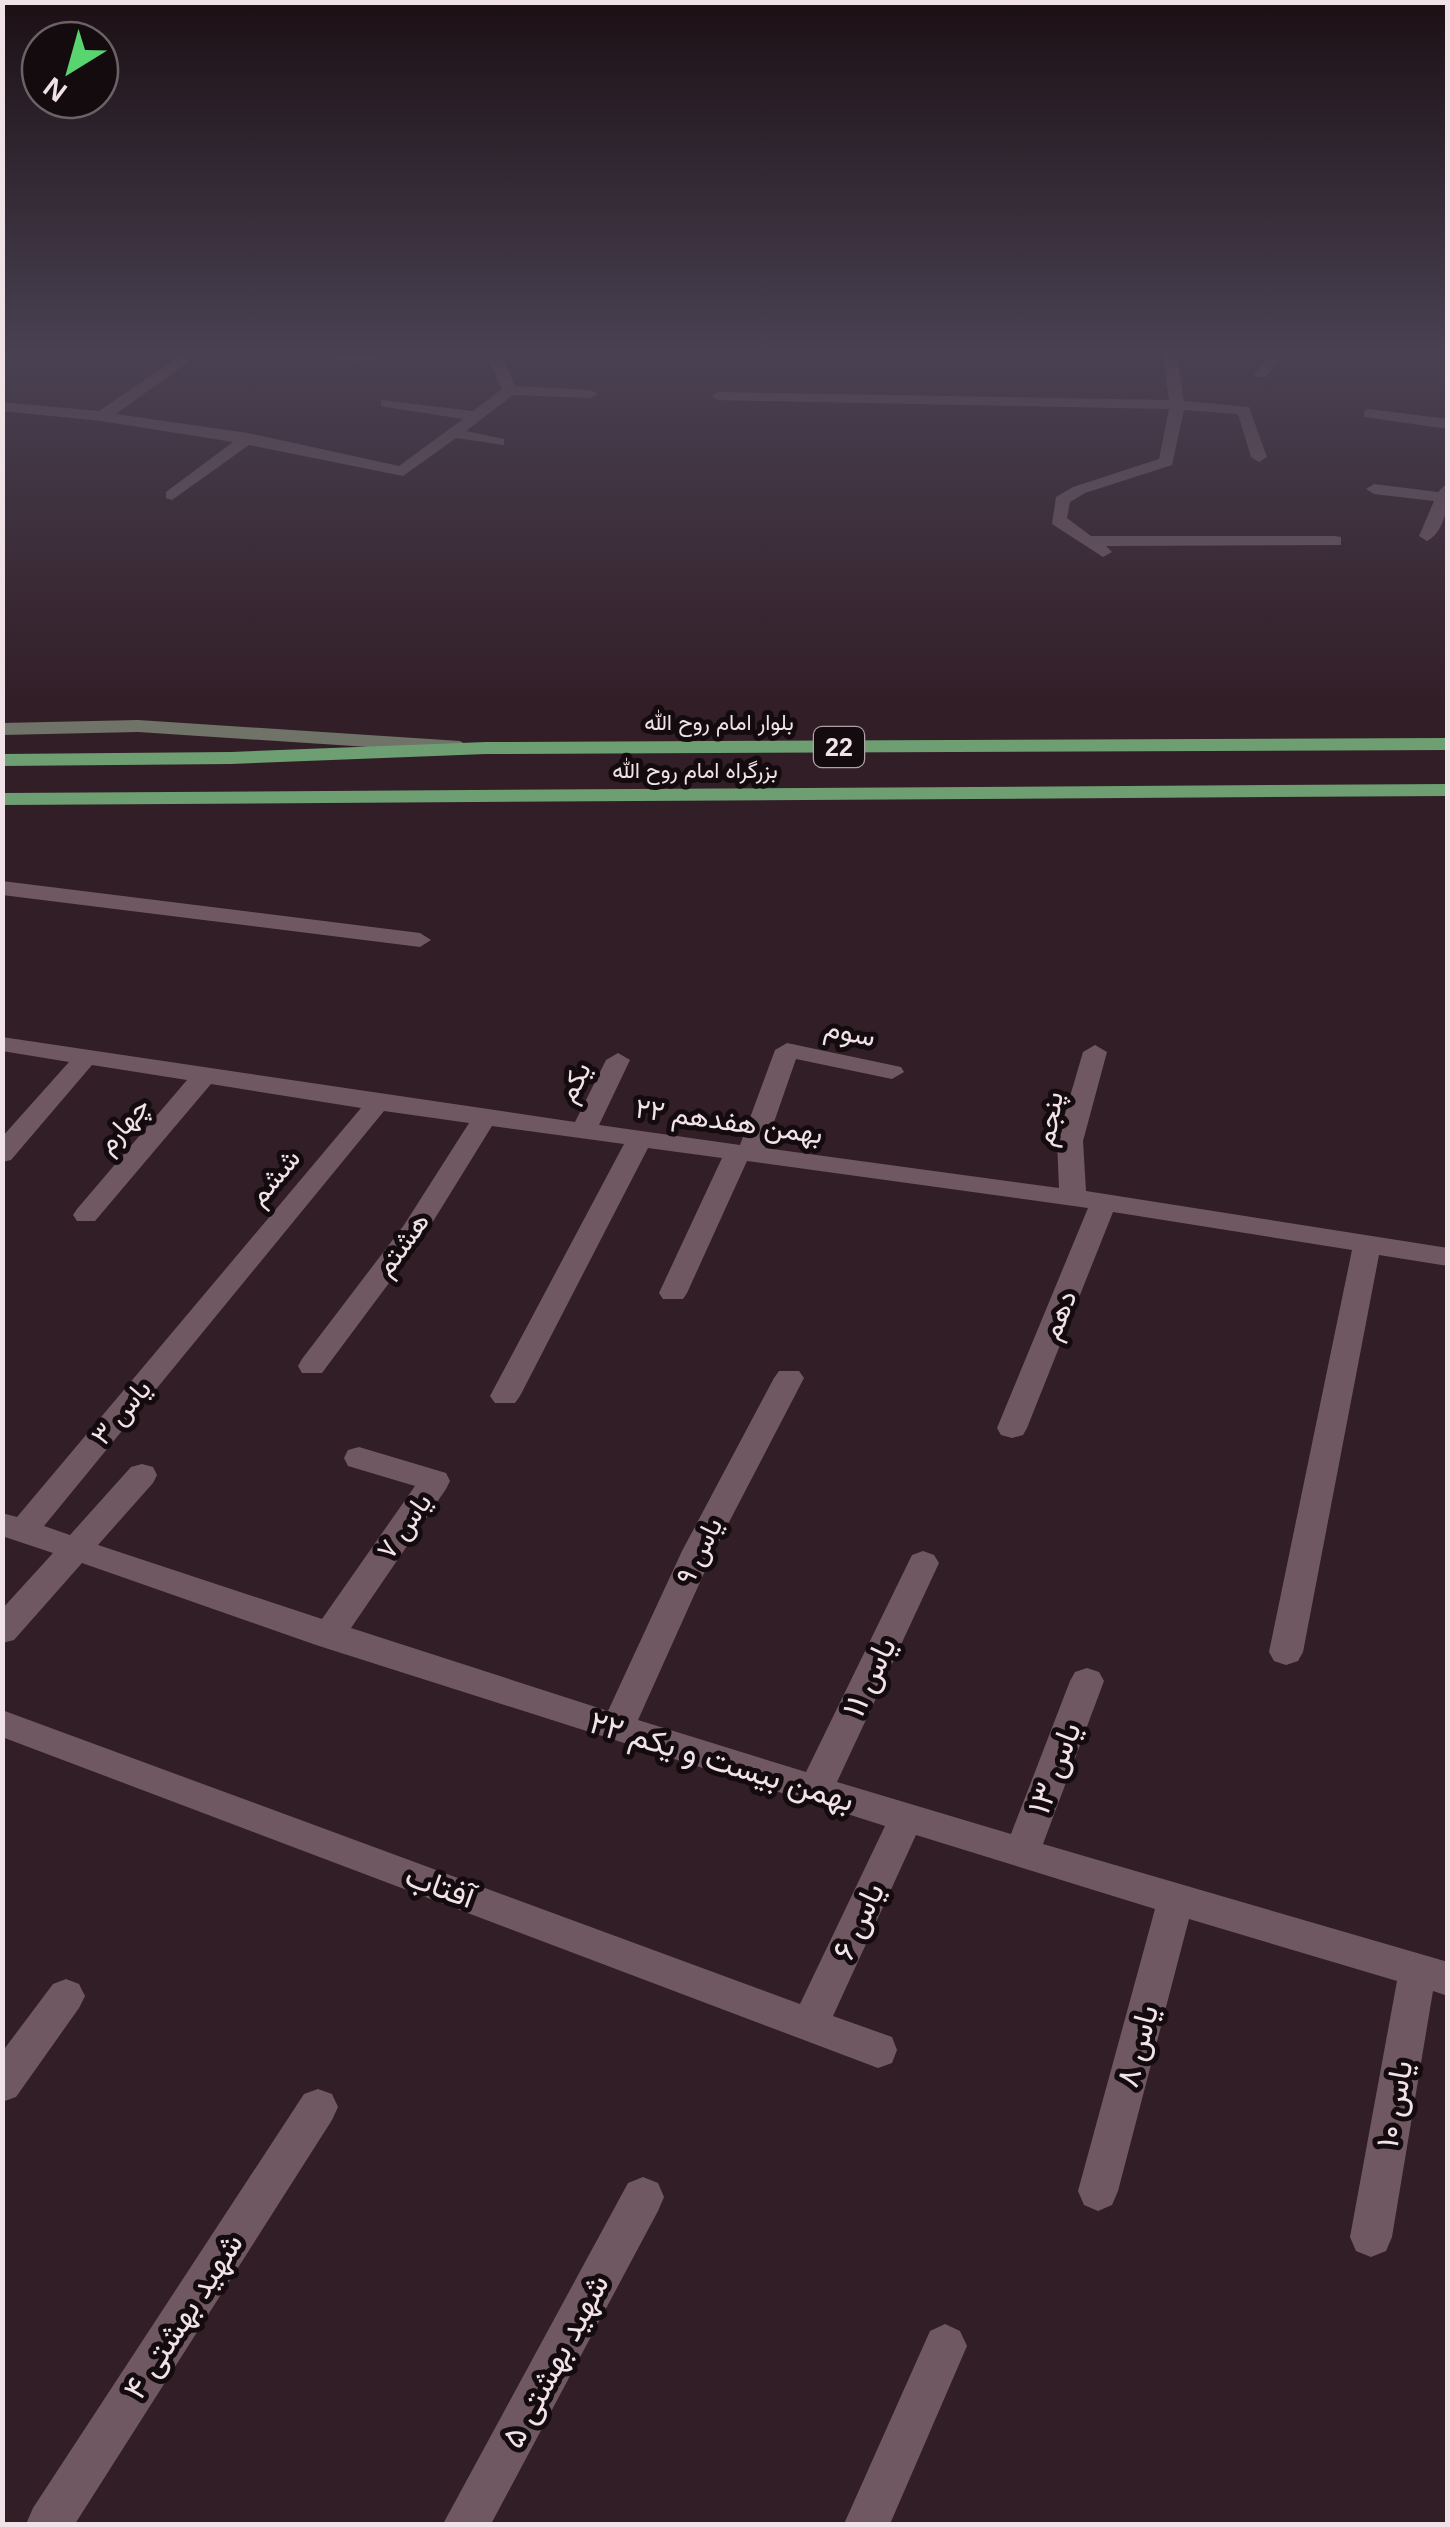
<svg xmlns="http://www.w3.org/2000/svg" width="1450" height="2527" font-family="Helvetica,Vazirmatn,sans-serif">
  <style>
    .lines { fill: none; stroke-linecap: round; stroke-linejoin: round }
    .minor { fill: #705862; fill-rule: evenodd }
    .secondary { fill: #6f7368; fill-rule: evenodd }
    .trunk { fill: #6e9f73; fill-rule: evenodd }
    .labels { text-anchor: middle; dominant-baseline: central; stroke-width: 10; stroke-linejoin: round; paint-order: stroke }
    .far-street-label { font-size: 22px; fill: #f1e2e8; stroke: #140b0f }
    .shield { fill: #140b0f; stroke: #afa2a7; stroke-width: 2.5 }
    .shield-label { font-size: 25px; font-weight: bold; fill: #f1e2e8 }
    .street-label { font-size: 28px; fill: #f1e2e8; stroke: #140b0f }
    .near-street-label { font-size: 32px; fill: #f1e2e8; stroke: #140b0f }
  </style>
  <rect width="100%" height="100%" fill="#321e27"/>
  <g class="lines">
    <path class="minor" d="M190 349H206L116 414 248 433 399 466 463 419 386 407 381 406V400L473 411 502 389 486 354 360 361 214 353 207 349 360 353 503 349 500 352 515 386 591 390 598 394 591 398 513 395 466 431 504 439V445L456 438 403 476 249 445 172 500 166 498V492L233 442 101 421 2 411V402L99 411Z
      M1162 349H1176L1184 401 1249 407 1267 457 1259 462 1251 457 1238 414 1184 410 1172 465 1085 493 1070 502 1067 518 1091 536H1335L1341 537V545L1106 546 1112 552 1103 557 1052 524 1056 497 1073 487 1159 459 1169 409 718 400 711 396 718 392 1169 400Z
      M1273 349H1287L1266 377H1256L1254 374Z
      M1369 409 1448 419V429L1364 417V411Z
      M1448 482C1448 503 1446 531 1427 541L1419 536 1434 501 1374 494 1366 489 1374 484 1438 492Z
      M2 881 420 933 431 940 420 947 2 895Z
      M2 1037 575 1122 606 1060 618 1053 630 1060 599 1125 740 1145 775 1050 787 1043 901 1067 904 1072 892 1079 796 1059 765 1148 1059 1188 1057 1141 1083 1052 1095 1045 1107 1052 1083 1141 1086 1191 1448 1248V1266L1379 1255 1303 1652 1298 1661 1286 1665 1274 1661 1269 1652 1352 1250 1113 1212 1027 1428 1023 1435 1012 1438 1001 1435 997 1428 1088 1208 747 1161 687 1293 683 1299H663L659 1293 722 1158 648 1148 520 1396 515 1403H495L490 1396 624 1144 492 1126 424 1236 322 1373H302L298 1366 302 1359 404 1225 469 1123 384 1111 44 1526 70 1535 131 1467 142 1464 153 1467 157 1475 153 1483 98 1545 322 1619 415 1486 348 1466 344 1458 348 1450 359 1447 446 1473 450 1481 446 1489 351 1628 608 1711 682 1551 774 1378 779 1371H799L804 1378 714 1551 638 1720 806 1772 912 1555 923 1551 934 1555 939 1563 837 1782 1011 1834 1070 1681 1075 1672 1087 1668 1099 1672 1104 1681 1043 1844 1448 1962V1996L1433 1991 1392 2237 1386 2251 1371 2257 1356 2251 1350 2237 1397 1981 1189 1919 1118 2191 1112 2205 1098 2211 1084 2205 1078 2191 1155 1909 916 1835 833 2016 892 2037 897 2050 892 2063 878 2068 2 1737V1710L800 2004 885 1826 316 1645 82 1563 14 1640 2 1643V1609L53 1553 2 1536V1513L17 1517 361 1108 211 1084 95 1221H77L73 1215 77 1209 187 1080 92 1065 11 1160 2 1162V1137L69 1062 2 1051Z
      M66 1979 79 1984 85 1996 79 2008 16 2097 2 2102V2052L53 1984Z
      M318 2089 332 2094 338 2107 332 2120 75 2524H26L33 2508 304 2094Z
      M643 2177 658 2183 664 2197 658 2211 491 2524H443L628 2183Z
      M945 2324 960 2331 967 2346 890 2524H844L930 2331Z"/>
    <path class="secondary" d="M6 349H21L2 366V353Z
      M138 720 460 741 470 747 460 753 138 732 2 735V723Z"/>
    <path class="trunk" d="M1448 738V750L486 754 231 764 2 766V754L231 752 486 742Z
      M1448 784V796L2 805V793Z"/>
  </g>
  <linearGradient id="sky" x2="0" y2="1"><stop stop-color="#1c1015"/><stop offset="0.5" stop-color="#494152"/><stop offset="1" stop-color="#494152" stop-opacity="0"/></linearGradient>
  <rect width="1450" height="703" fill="url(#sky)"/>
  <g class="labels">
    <g class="far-street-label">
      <text x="719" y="722">بلوار امام روح الله</text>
      <text x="695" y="770">بزرگراه امام روح الله</text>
    </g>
    <rect class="shield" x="814" y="727" width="50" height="40" rx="8"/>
    <g class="shield-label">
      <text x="839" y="747">22</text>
    </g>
    <g class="street-label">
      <text transform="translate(850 1032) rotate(12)">سوم</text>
      <text transform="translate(574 1082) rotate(-64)">یکم</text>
      <text transform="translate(1049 1119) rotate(-80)">پنجم</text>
      <text transform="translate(729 1121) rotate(8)">۲۲ بهمن هفدهم</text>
      <text transform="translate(123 1125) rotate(-49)">چهارم</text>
      <text transform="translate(274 1177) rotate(-50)">ششم</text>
      <text transform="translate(402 1244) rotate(-54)">هشتم</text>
      <text transform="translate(1059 1315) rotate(-68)">دهم</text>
      <text transform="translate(121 1412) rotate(-50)">یاس ۳</text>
      <text transform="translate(404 1526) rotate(-55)">یاس ۷</text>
      <text transform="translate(699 1551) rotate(-64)">یاس ۹</text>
    </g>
    <g class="near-street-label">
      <text transform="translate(869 1677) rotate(-65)">یاس ۱۱</text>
      <text transform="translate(722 1761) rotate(17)">۲۲ بهمن بیست و یکم</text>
      <text transform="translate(1054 1768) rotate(-69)">یاس ۱۳</text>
      <text transform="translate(440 1886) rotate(20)">آفتاب</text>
      <text transform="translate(858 1921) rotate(-65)">یاس ۶</text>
      <text transform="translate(1137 2046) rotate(-75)">یاس ۸</text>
      <text transform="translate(1394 2104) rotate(-80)">یاس ۱۰</text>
      <text transform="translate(183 2316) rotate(-57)">شهید بهشتی ۴</text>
      <text transform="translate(555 2361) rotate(-62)">شهید بهشتی ۵</text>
    </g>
  </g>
  <rect width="1450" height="2527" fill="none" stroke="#f1e2e8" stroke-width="10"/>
  <g transform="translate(70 70) rotate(217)"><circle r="48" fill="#140b0f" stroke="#6c6166" stroke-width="2.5"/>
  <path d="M0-8L18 38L0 25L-18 38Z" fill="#58d56f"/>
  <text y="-15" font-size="28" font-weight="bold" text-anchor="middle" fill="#f1e2e8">N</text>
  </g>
</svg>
